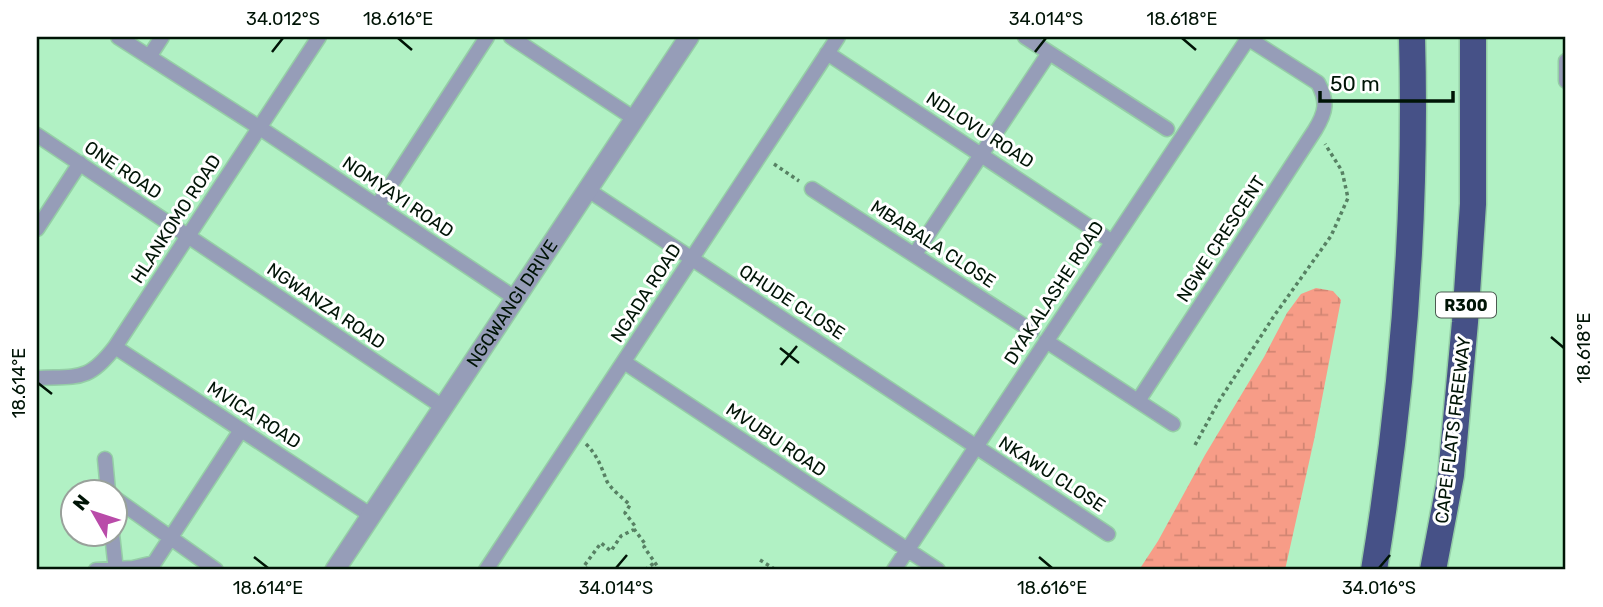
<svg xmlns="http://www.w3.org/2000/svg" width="1603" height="607" font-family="Rubik,sans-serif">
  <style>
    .wetland { fill: url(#wetland-marsh) }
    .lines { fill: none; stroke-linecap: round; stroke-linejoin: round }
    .minor-casing { stroke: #95cea6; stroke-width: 17 }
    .tertiary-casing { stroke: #95cea6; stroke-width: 22 }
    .motorway-casing { stroke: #95cea6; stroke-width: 29 }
    .path { stroke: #578163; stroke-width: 3.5; stroke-dasharray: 3.5 3.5; stroke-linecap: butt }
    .minor { stroke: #969db8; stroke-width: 14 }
    .tertiary { stroke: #969db8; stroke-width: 19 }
    .motorway { stroke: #465187; stroke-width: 26 }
    .ticks { fill: none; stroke: #001406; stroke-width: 2.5 }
    .labels { text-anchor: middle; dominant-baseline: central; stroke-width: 6; stroke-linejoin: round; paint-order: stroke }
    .shield { fill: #fff; stroke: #4c5a51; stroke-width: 2 }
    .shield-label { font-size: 16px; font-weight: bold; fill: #001406 }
    .street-label { font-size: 18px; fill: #001406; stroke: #fff }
    .neatline { fill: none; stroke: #001406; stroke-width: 2.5 }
    .ticks-label { font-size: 18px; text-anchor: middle; fill: #001406 }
  </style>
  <defs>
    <pattern id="wetland-marsh" width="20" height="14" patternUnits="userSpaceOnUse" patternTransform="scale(1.75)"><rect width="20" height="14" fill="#f79c87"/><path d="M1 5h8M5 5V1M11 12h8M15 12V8" fill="none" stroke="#d28673"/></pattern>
  </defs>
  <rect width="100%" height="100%" fill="#b1f1c4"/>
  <path class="wetland" d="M1316 288 1333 291 1341 300 1314 440 1285 570H1139L1158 541 1205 455 1264 357 1287 313 1301 294Z"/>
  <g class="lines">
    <defs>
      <path id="minor" d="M118 37 260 128 515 298
        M511 37 635 119
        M1025 37 1167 129
        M827 53 1111 241
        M149 57 162 37
        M1566 61V81
        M37 135 443 407
        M812 189 1032 331
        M588 190 1108 534
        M377 206 487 37
        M37 229 80 163
        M915 254 1049 53
        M1046 341 1173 424
        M115 347 372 516
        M624 362 938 570
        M37 378C78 376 88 382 115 347L319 37
        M1138 401 1315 130C1326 112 1328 102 1318 83L1246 37
        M105 459 108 491
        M116 499 216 570
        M112 534 116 570
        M96 570 133 568 154 563 241 430
        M486 570 838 37
        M894 570 1249 37"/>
      <g id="tertiary">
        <path id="s1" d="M335 570 689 37"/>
      </g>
      <path id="motorway" d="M1374 570C1403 393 1417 216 1412 37
        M1433 570 1451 475 1465 322 1473 204V37"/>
    </defs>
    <use href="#minor" class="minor-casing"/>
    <use href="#tertiary" class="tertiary-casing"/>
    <use href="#motorway" class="motorway-casing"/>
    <path class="path" d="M774 164 799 181
      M586 444C597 455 601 466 606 479 609 488 623 498 630 505L625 513 635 526 634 529 646 545 644 547 660 570
      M1195 445 1219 401 1274 316 1331 236 1348 198 1342 171 1325 144
      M760 560 776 570
      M588 570 584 566 601 543 611 551 621 536 633 530
      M626 570H629
      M645 570 654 563"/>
    <use href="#minor" class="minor"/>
    <use href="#tertiary" class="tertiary"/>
    <use href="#motorway" class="motorway"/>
  </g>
  <path class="ticks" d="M398 38 412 50M1182 38 1196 50M272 52 283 38M1035 52 1046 38M1551 337 1564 348M780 348 799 363M781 365 797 346M38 383 52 394M254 557 268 568M1039 557 1052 568M616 568 627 555M1379 568 1390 555"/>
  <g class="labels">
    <rect class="shield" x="1436" y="292.5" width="60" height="25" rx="5"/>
    <g class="shield-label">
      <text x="1466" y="305">R300</text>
    </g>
    <g class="street-label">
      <text transform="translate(980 130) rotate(33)">NDLOVU ROAD</text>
      <text transform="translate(123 170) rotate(34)">ONE ROAD</text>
      <text transform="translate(398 197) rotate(34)">NOMYAYI ROAD</text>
      <text transform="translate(176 219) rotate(-57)">HLANKOMO ROAD</text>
      <text transform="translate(1221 239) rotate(-57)">NGWE CRESCENT</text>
      <text transform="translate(933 244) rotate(33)">MBABALA CLOSE</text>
      <text transform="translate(646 293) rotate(-57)">NGADA ROAD</text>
      <text transform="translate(1054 293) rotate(-57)">DYAKALASHE ROAD</text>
      <text transform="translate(792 302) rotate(33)">QHUDE CLOSE</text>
      <text stroke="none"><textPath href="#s1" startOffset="320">NGQWANGI DRIVE</textPath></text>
      <text transform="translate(326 306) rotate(34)">NGWANZA ROAD</text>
      <text transform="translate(254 415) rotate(33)">MVICA ROAD</text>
      <text transform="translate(1453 430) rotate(-83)">CAPE FLATS FREEWAY</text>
      <text transform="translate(776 440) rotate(34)">MVUBU ROAD</text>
      <text transform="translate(1052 474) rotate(33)">NKAWU CLOSE</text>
    </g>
  </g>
  <rect width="1603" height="607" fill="none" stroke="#ffffff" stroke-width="77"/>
  <g transform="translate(94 513) rotate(309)"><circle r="33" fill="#ffffff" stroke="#99a19b" stroke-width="2"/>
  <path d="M0-5L12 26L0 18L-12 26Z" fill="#b94ba9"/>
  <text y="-10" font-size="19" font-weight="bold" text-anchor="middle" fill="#001406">N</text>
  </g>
  <path d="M1320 91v10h133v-10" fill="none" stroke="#001406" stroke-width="3.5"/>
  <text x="1330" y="91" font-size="21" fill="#001406" stroke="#ffffff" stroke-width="5" paint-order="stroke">50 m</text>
  <rect x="38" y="38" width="1526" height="530" class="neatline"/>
  <g class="ticks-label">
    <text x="283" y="25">34.012°S</text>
    <text x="398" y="25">18.616°E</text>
    <text x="1046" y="25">34.014°S</text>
    <text x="1182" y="25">18.618°E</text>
    <text transform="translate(1584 348) rotate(-90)" y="6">18.618°E</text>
    <text transform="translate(19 383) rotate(-90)" y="6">18.614°E</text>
    <text x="268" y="594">18.614°E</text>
    <text x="616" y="594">34.014°S</text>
    <text x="1052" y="594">18.616°E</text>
    <text x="1379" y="594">34.016°S</text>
  </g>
</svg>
